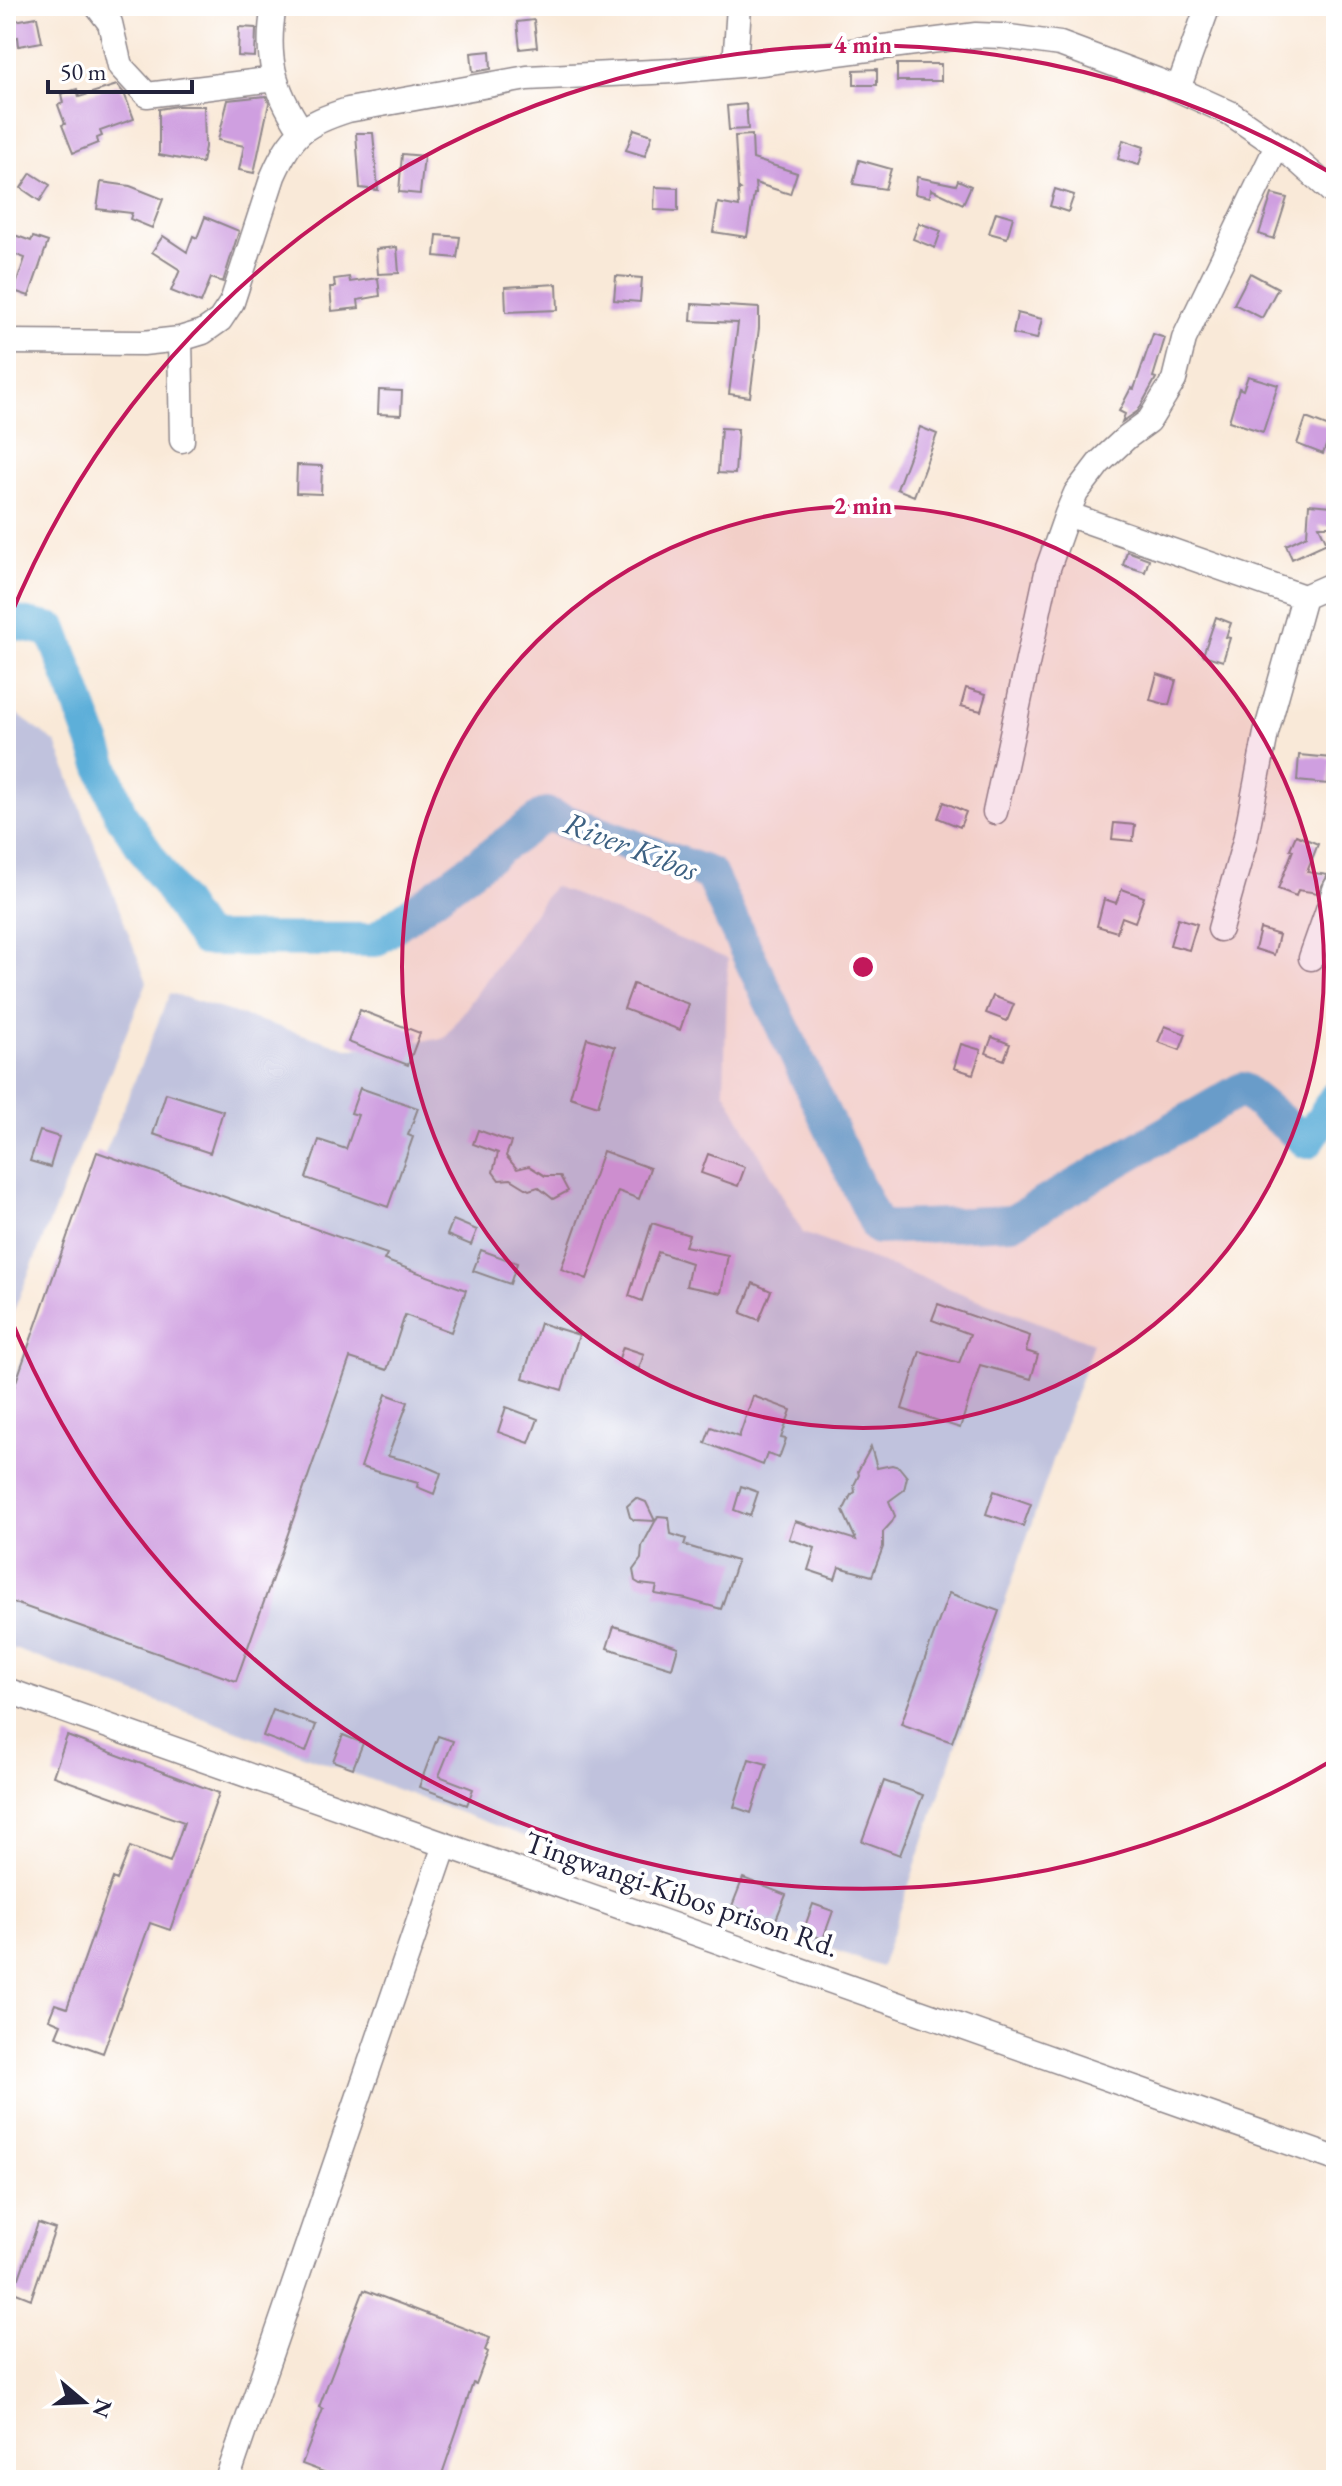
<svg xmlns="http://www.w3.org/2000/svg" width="1342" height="2486" font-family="'EB Garamond',serif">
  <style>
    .industrial { fill: #c0c2dd }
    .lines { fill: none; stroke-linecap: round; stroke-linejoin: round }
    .river { stroke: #5dafd9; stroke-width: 34 }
    .building { fill: #cf9fe0 }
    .minor-casing { stroke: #8e868a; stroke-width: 27 }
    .minor { stroke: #fff; stroke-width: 24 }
    .ring { fill: none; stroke: #c2185b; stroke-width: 4 }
    .labels { text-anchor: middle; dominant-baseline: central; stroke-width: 8; stroke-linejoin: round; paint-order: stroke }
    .street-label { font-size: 30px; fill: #22223b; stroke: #fff }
    .water-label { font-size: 32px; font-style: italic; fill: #3d6182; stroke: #fff }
    .centre { fill: #c2185b; stroke: #fff; stroke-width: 4 }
    .ring-label { font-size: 24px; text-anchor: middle; font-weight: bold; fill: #c2185b; stroke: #fff; stroke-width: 8; stroke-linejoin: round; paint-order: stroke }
  </style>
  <rect width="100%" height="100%" fill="#fff"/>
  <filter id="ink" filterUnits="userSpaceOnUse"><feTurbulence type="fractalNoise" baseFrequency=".0125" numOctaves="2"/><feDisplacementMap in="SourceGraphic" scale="16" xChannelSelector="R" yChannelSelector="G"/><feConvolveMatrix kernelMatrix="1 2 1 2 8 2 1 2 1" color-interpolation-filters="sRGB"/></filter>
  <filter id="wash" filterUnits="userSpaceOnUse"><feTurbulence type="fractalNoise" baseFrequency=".006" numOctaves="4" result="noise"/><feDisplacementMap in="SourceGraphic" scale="32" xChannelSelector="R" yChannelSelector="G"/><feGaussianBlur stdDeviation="1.8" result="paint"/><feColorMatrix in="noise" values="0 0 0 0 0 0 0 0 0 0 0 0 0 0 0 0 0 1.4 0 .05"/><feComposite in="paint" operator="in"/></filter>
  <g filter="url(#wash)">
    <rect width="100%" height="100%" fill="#f9e9d8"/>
    <path class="industrial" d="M6 706 56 743 147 982 6 1330Z
      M553 886 728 959 724 1090 803 1233 1093 1343 881 1967 6 1646V1398L170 993 350 1049 445 1038Z"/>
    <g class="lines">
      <path class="river" d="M6 621 52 630 120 813 204 939 375 940 546 814 710 874 878 1228 1012 1222 1242 1089 1307 1142 1336 1097"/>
    </g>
    <g id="blocks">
      <path class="building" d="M37 17 42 42 19 46 18 37 12 38 9 22Z
        M534 20 537 47 520 49 517 22Z
        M239 27 256 28 255 57 238 56Z
        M490 51 491 69 473 72 471 53Z
        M897 64H941V81H897Z
        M877 69V85H854V70Z
        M117 85 124 93 134 119 100 131 102 136 97 138 98 143 73 153 62 125 65 124 58 105 63 103 61 94 77 89 79 97Z
        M266 96 269 103 254 173 239 170 244 146 218 140 228 100Z
        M746 104 748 129 729 130 727 106Z
        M177 106H204L205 147 202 163 159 155V109Z
        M634 129 652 135 645 156 626 150Z
        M356 133H373L378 190 360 188Z
        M752 135 753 159 797 173 790 194 755 183 756 194H754L747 237 713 232 718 203 739 207 738 190H742L738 188 735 136Z
        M1123 140 1144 147 1139 165 1118 159Z
        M402 154 424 156 420 194 399 192Z
        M859 160 891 169 885 189 853 184Z
        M31 173 50 185 40 201 21 188Z
        M917 177 956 185 958 180 971 186 963 204 931 189 930 197 915 194Z
        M101 182 130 186 163 199 152 228 130 219 132 213 97 209Z
        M655 187 678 188V211L654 210Z
        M1055 189 1074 195 1068 212 1050 206Z
        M1272 194 1287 198 1274 239 1259 234Z
        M996 212 1013 217 1007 238 989 233Z
        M205 217 239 231 223 282 211 278 201 303 171 291 180 270 152 252 163 236 187 252 193 236 197 238Z
        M919 223 941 231 935 248 913 239Z
        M6 232 31 241 33 237 48 242 29 296 14 291 25 258 6 251Z
        M437 235 460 237 457 258 435 256Z
        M397 247 399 273 378 274 376 249Z
        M1250 273 1278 288 1262 318 1234 304Z
        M616 276 642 278 640 302 614 300Z
        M349 277 350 282 378 278 380 296 358 300 359 308 332 311 330 287H335L334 279Z
        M557 284 558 310 506 312 505 287Z
        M692 304 759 308V328L750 397 729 394 738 323 691 321Z
        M1017 313 1042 319 1037 339 1013 334Z
        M1153 334 1165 338 1153 377 1156 378 1138 411 1122 422 1125 414 1119 411 1131 388 1134 389Z
        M1248 376 1278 385 1263 432 1229 421 1239 388 1243 390Z
        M379 390 402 391 401 415 378 414Z
        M1306 418 1332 428 1323 454 1297 444Z
        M920 427 937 434 914 496 897 489Z
        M721 428 738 429 735 474 718 473Z
        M297 465 322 466 321 494 296 493Z
        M1309 504 1332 506 1330 526H1319L1327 543 1292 559 1286 545 1307 535Z
        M1127 551 1149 559 1145 572 1123 565Z
        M1216 617 1231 623 1226 637 1230 638 1223 661 1203 655Z
        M1157 674 1176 680 1169 705 1150 700Z
        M966 688 986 694 981 711 961 706Z
        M1299 755 1331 758 1328 784 1297 781Z
        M944 802 966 812 960 827 938 818Z
        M1114 823 1135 825 1133 841 1112 839Z
        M1296 835 1318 844 1307 872 1328 875 1318 893 1298 890 1296 896 1278 889 1293 850 1290 849Z
        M1122 889 1144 897 1135 922 1122 917 1117 932 1097 926 1104 899 1116 903Z
        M1178 918 1197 924 1189 950 1170 945Z
        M1260 929 1279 935 1274 955 1255 949Z
        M633 984 689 1004 680 1030 624 1009Z
        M993 996 1014 1004 1007 1021 986 1013Z
        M360 1010 420 1033 408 1065 348 1042Z
        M1165 1026 1186 1034 1180 1050 1158 1042Z
        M992 1037 1010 1044 1004 1060 986 1053Z
        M587 1038 615 1047 598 1106 570 1097Z
        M961 1044 981 1050 973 1074 954 1068Z
        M360 1088 418 1108 408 1135 413 1137 388 1207 306 1178 319 1140 346 1149 358 1115 351 1113Z
        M166 1093 223 1111 210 1153 153 1134Z
        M478 1130 511 1142 506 1156 517 1169 529 1166 545 1176H560L568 1191 553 1199 538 1187 529 1190 511 1179 499 1180 493 1172 498 1153 473 1144Z
        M40 1131 59 1137 50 1167 30 1161Z
        M603 1151 650 1168 639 1199 618 1191 587 1279 561 1269Z
        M97 1152 387 1254 384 1260 466 1290 451 1332 405 1315 387 1370 350 1358 236 1681 6 1600V1410Z
        M708 1154 745 1167 738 1186 701 1173Z
        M453 1220 477 1230 471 1245 447 1235Z
        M652 1223 689 1235 685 1246 728 1255 721 1293 686 1286 691 1263 658 1252 642 1301 629 1296Z
        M481 1250 517 1263 510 1284 473 1271Z
        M753 1283 771 1291 759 1320 741 1313Z
        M938 1304 1030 1336 1026 1351 1038 1355 1031 1379 980 1365 960 1428 902 1409 920 1351 959 1363 970 1334 932 1320Z
        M540 1323 579 1335 562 1390 523 1378Z
        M623 1347 644 1354 639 1369 618 1361Z
        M386 1394 408 1402 388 1456 420 1464 441 1473 434 1494 417 1487 418 1483 361 1467Z
        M753 1396 791 1410 781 1438 786 1439 779 1458 767 1454 763 1465 705 1443 711 1427 739 1437Z
        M506 1407 538 1419 529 1443 498 1432Z
        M871 1447 877 1468 892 1465 899 1467 907 1477 904 1490 889 1501 895 1516 892 1522 883 1532V1547L872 1576 839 1567 835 1579 808 1570 815 1548 789 1539 795 1521 856 1540 843 1511 851 1495 855 1492 854 1485 859 1475 858 1471Z
        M741 1486 758 1492 750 1516 734 1510Z
        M994 1491 1031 1504 1023 1526 986 1514Z
        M636 1498 646 1502 655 1521 634 1520 630 1517 627 1506Z
        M658 1516 669 1517 671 1534 686 1539 684 1545 737 1561 721 1609 686 1599 655 1594 657 1586 640 1584 635 1581 633 1570 641 1559 642 1546Z
        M949 1593 999 1611 952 1742 901 1724Z
        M614 1626 678 1647 672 1668 607 1648Z
        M273 1710 316 1725 306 1752 263 1736Z
        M343 1735 363 1743 353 1768 333 1761Z
        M67 1736 219 1793 170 1930 150 1923 103 2053 56 2036 61 2024 49 2019 55 2004 67 2008 113 1878 117 1880 130 1847 170 1862 184 1822 53 1776Z
        M438 1736 453 1741 439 1776 473 1789 467 1805 419 1787Z
        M749 1759 767 1764 751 1813 734 1807Z
        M884 1781 923 1795 900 1855 862 1841Z
        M743 1878 786 1895 775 1922 732 1906Z
        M813 1904 833 1911 823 1939 803 1932Z
        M38 2223 55 2229 31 2299 6 2289V2273L19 2278Z
        M364 2290 490 2338 485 2350 488 2352 476 2384 473 2383 440 2480H345L302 2464 323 2409 319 2407Z"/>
    </g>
  </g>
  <g filter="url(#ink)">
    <use href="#blocks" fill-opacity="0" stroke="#8e868a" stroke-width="2"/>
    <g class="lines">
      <defs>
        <path id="minor" d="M97 6 110 23 120 66 147 95 275 79
          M274 6C265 56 273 88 301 130
          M735 65 739 6
          M1178 89 1208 6
          M180 339 182 440
          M6 342 143 343 180 339 203 332 220 320 232 302 273 176C292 133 304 124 348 110L527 78 673 71 761 63 976 35 1002 36 1060 44 1164 83 1230 113 1292 156 1336 195
          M1067 514 1304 597 1336 583
          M995 812 1048 568 1067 514 1076 493 1099 463 1127 437 1149 421 1174 380 1184 339 1277 146
          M1220 929 1245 841 1266 733 1304 597
          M1311 958 1336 887
          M6 1690 1336 2159
          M227 2480 445 1845"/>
      </defs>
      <use href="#minor" class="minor-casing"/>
      <use href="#minor" class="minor"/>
    </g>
  </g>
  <circle cx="863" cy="967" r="461" fill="#c2185b" fill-opacity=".12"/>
  <g class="ring">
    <circle cx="863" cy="967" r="461"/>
    <path d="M1331 1761A922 922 0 0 1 8 1312M8 622A922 922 0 0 1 1331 173"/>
  </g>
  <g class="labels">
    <g class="street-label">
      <text transform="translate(682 1894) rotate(19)">Tingwangi-Kibos prison Rd.</text>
    </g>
    <g class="water-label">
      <text transform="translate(631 846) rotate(21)">River Kibos</text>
    </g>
  </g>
  <circle cx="863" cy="967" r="12" class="centre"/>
  <g class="ring-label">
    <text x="863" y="53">4 min</text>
    <text x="863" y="514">2 min</text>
  </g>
  <rect width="1342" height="2486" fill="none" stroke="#fff" stroke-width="32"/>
  <g transform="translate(84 2402) rotate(109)" stroke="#ffffff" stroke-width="6" paint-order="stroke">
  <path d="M0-6L14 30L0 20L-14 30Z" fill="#22223b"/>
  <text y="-12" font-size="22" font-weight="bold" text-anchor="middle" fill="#22223b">N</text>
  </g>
  <path d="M48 80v12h144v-12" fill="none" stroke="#22223b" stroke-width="4"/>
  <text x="60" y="80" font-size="24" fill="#22223b" stroke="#ffffff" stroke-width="6" paint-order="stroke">50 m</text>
</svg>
